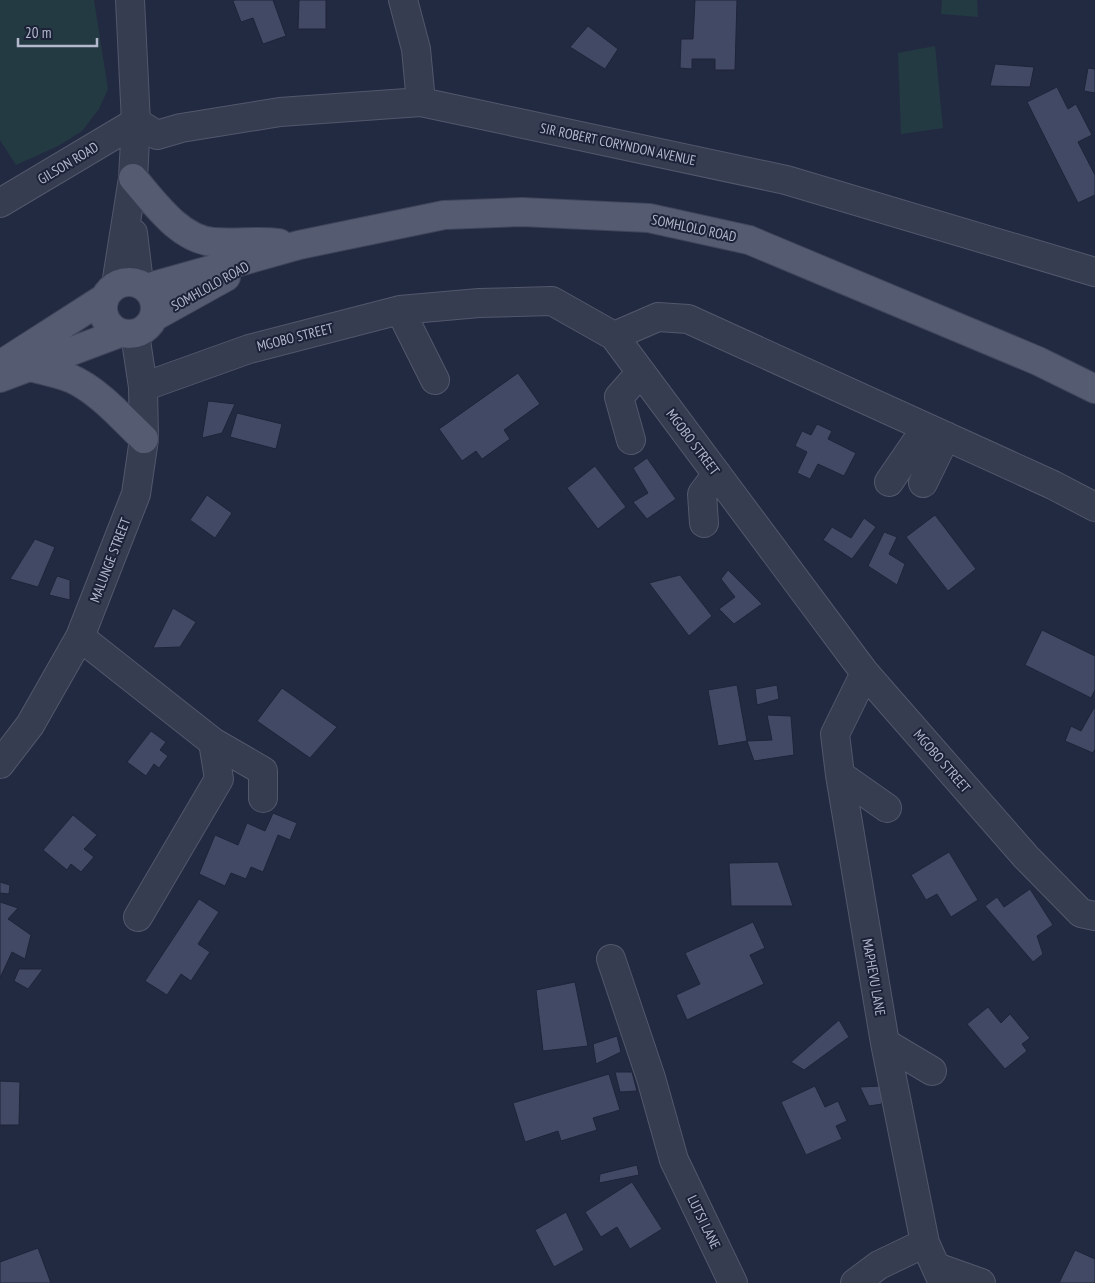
<svg xmlns="http://www.w3.org/2000/svg" width="1095" height="1283" font-family="'PT Sans Narrow',sans-serif">
  <style>
    .green { fill: #243a43 }
    .building { fill: #414964; stroke: #1e2439 }
    .lines { fill: none; stroke-linecap: round; stroke-linejoin: round }
    .minor-casing { stroke: #52586c; stroke-width: 30 }
    .major-casing { stroke: #40465b; stroke-width: 30 }
    .minor { stroke: #373d51; stroke-width: 28 }
    .major { stroke: #555c72; stroke-width: 28 }
    .labels { text-anchor: middle; dominant-baseline: central; stroke-width: 4; stroke-linejoin: round; paint-order: stroke }
    .street-label { font-size: 14px; fill: #b3b8cc; stroke: #1c2237 }
  </style>
  <rect width="100%" height="100%" fill="#222a42"/>
  <path class="green" d="M0 0H94L108 89 99 109 82 131 58 146 16 165 0 140Z
    M942 0H977L978 17 941 14Z
    M935 46 943 128 901 134 898 53Z"/>
  <path class="building" d="M235 0H273L286 36 263 44 253 18 241 22 233 1Z
    M299 0H326V29H298Z
    M695 0H737L735 70H715V59H692V69L680 68 681 39H693Z
    M588 26 618 49 605 69 570 47Z
    M995 64 1034 67 1030 87 990 86Z
    M1088 68 1095 69V93L1084 91Z
    M1057 87 1068 109 1076 104 1092 135 1078 142 1095 175V195L1078 203 1027 102Z
    M518 373 540 404 504 430 510 439 482 459 476 451 462 461 439 429Z
    M208 401 235 404 222 433 202 438Z
    M237 413 282 424 276 449 230 437Z
    M817 424 832 431 828 439 856 453 844 476 818 464 810 479 797 473 807 452 795 446 802 431 811 435Z
    M647 458 676 499 647 519 633 502 648 493 633 468Z
    M595 466 626 507 598 529 567 488Z
    M207 495 232 513 215 538 190 520Z
    M935 515 976 569 948 591 906 537Z
    M864 518 876 527 852 559 823 540 832 527 851 538Z
    M884 532 897 537 889 554 905 564 897 585 868 566Z
    M35 539 55 547 38 587 10 579Z
    M728 570 762 604 734 624 719 609 735 597 721 579Z
    M680 575 712 616 689 636 649 583Z
    M57 576 70 580V600L49 595Z
    M173 608 196 622 180 647 153 648Z
    M1042 630 1095 656V690L1091 698 1025 665Z
    M737 685 747 741 718 746 708 690Z
    M777 685 779 699 757 705 755 689Z
    M282 688 337 727 310 758 257 721Z
    M1095 706V749L1093 753 1065 741 1071 726 1081 731Z
    M767 715 791 716 794 755 754 761 747 741 772 740Z
    M151 731 166 742 160 750 168 756 159 768 154 764 146 776 127 762Z
    M273 813 297 823 290 840 278 835 263 872 251 867 246 879 231 873 225 886 199 874 215 835 238 845 247 823 265 831Z
    M73 815 97 835 84 849 94 857 81 872 71 864 67 870 43 850Z
    M949 852 978 900 951 917 937 894 926 900 911 875Z
    M778 862 793 906H731L729 863Z
    M0 882 10 885 9 894 0 893Z
    M1030 889 1053 925 1037 936 1043 954 1033 962 985 906 997 897 1004 907Z
    M199 899 219 912 198 944 210 952 191 981 181 974 167 995 145 981Z
    M0 902 18 908 8 919 31 935 25 959 12 952 0 978Z
    M753 922 765 948 750 955 764 984 687 1020 676 995 700 984 685 953Z
    M19 969H43L28 989 14 981Z
    M575 982 588 1046 543 1051 536 990Z
    M988 1007 1001 1023 1010 1014 1030 1038 1022 1044 1027 1051 1005 1069 967 1024Z
    M839 1020 849 1037 804 1070 791 1062Z
    M617 1036 621 1052 596 1064 593 1044Z
    M615 1072H632L637 1091 620 1092Z
    M609 1074 620 1110 593 1118 597 1130 561 1141 558 1131 525 1142 513 1103Z
    M0 1081 20 1082 19 1125H0Z
    M815 1086 825 1107 838 1101 847 1121 836 1126 842 1139 806 1155 781 1102Z
    M881 1086 882 1104 869 1106 860 1087Z
    M637 1165 639 1175 599 1183 600 1174Z
    M632 1182 662 1229 630 1249 617 1227 601 1237 585 1212Z
    M566 1212 584 1250 554 1267 535 1230Z
    M38 1248 51 1283H0V1262Z
    M1075 1250 1095 1259V1283H1059Z"/>
  <g class="lines">
    <defs>
      <path id="minor" d="M403 0 416 49 421 102
        M136 122 157 135 181 128 280 112 421 102 786 180 1095 272
        M0 203 136 122
        M133 233 139 283
        M116 285 133 178 136 122 130 0
        M400 310 435 380
        M614 336 658 317 688 319 1053 485 1095 507
        M143 387 249 349 400 310 479 303 552 301 614 336 865 673 1026 857 1081 913 1095 916
        M631 440 619 397 641 372
        M889 482 926 428
        M923 483 946 436
        M704 523 702 494 717 474
        M80 637 213 742 219 779 138 917
        M865 673 835 734 840 775 885 1043 925 1243 943 1283
        M213 742 263 771V798
        M0 764 30 725 80 637 136 494 144 439 143 387 135 334
        M840 775 887 808
        M611 959 651 1078 674 1160 733 1283
        M885 1043 932 1071
        M936 1267 981 1283
        M855 1283 879 1265 925 1243"/>
      <path id="major" d="M133 178C154 202 179 239 213 242 235 244 257 240 279 243
        M103 308a26 26 0 1 1 52 0a26 26 0 1 1-52 0Z
        M146 288 299 245 444 215 522 212 649 218 749 240 1038 361 1095 389
        M154 317 226 277
        M0 365 103 299
        M29 367C42 370 56 373 70 378 98 390 122 418 144 439
        M0 378 120 333"/>
    </defs>
    <use href="#minor" class="minor-casing"/>
    <use href="#major" class="major-casing"/>
    <use href="#minor" class="minor"/>
    <use href="#major" class="major"/>
  </g>
  <g class="labels">
    <g class="street-label">
      <text transform="translate(618 144) rotate(12)">SIR ROBERT CORYNDON AVENUE</text>
      <text transform="translate(68 163) rotate(-31)">GILSON ROAD</text>
      <text transform="translate(694 228) rotate(12)">SOMHLOLO ROAD</text>
      <text transform="translate(210 286) rotate(-29)">SOMHLOLO ROAD</text>
      <text transform="translate(295 337) rotate(-14)">MGOBO STREET</text>
      <text transform="translate(693 442) rotate(53)">MGOBO STREET</text>
      <text transform="translate(110 560) rotate(-69)">MALUNGE STREET</text>
      <text transform="translate(942 761) rotate(49)">MGOBO STREET</text>
      <text transform="translate(874 977) rotate(80)">MAPHEVU LANE</text>
      <text transform="translate(704 1222) rotate(64)">LUTSI LANE</text>
    </g>
  </g>
  <path d="M18 38v8h79v-8" fill="none" stroke="#b3b8cc" stroke-width="2.5"/>
  <text x="25" y="38" font-size="15" fill="#b3b8cc" stroke="#1c2237" stroke-width="4" paint-order="stroke">20 m</text>
</svg>
